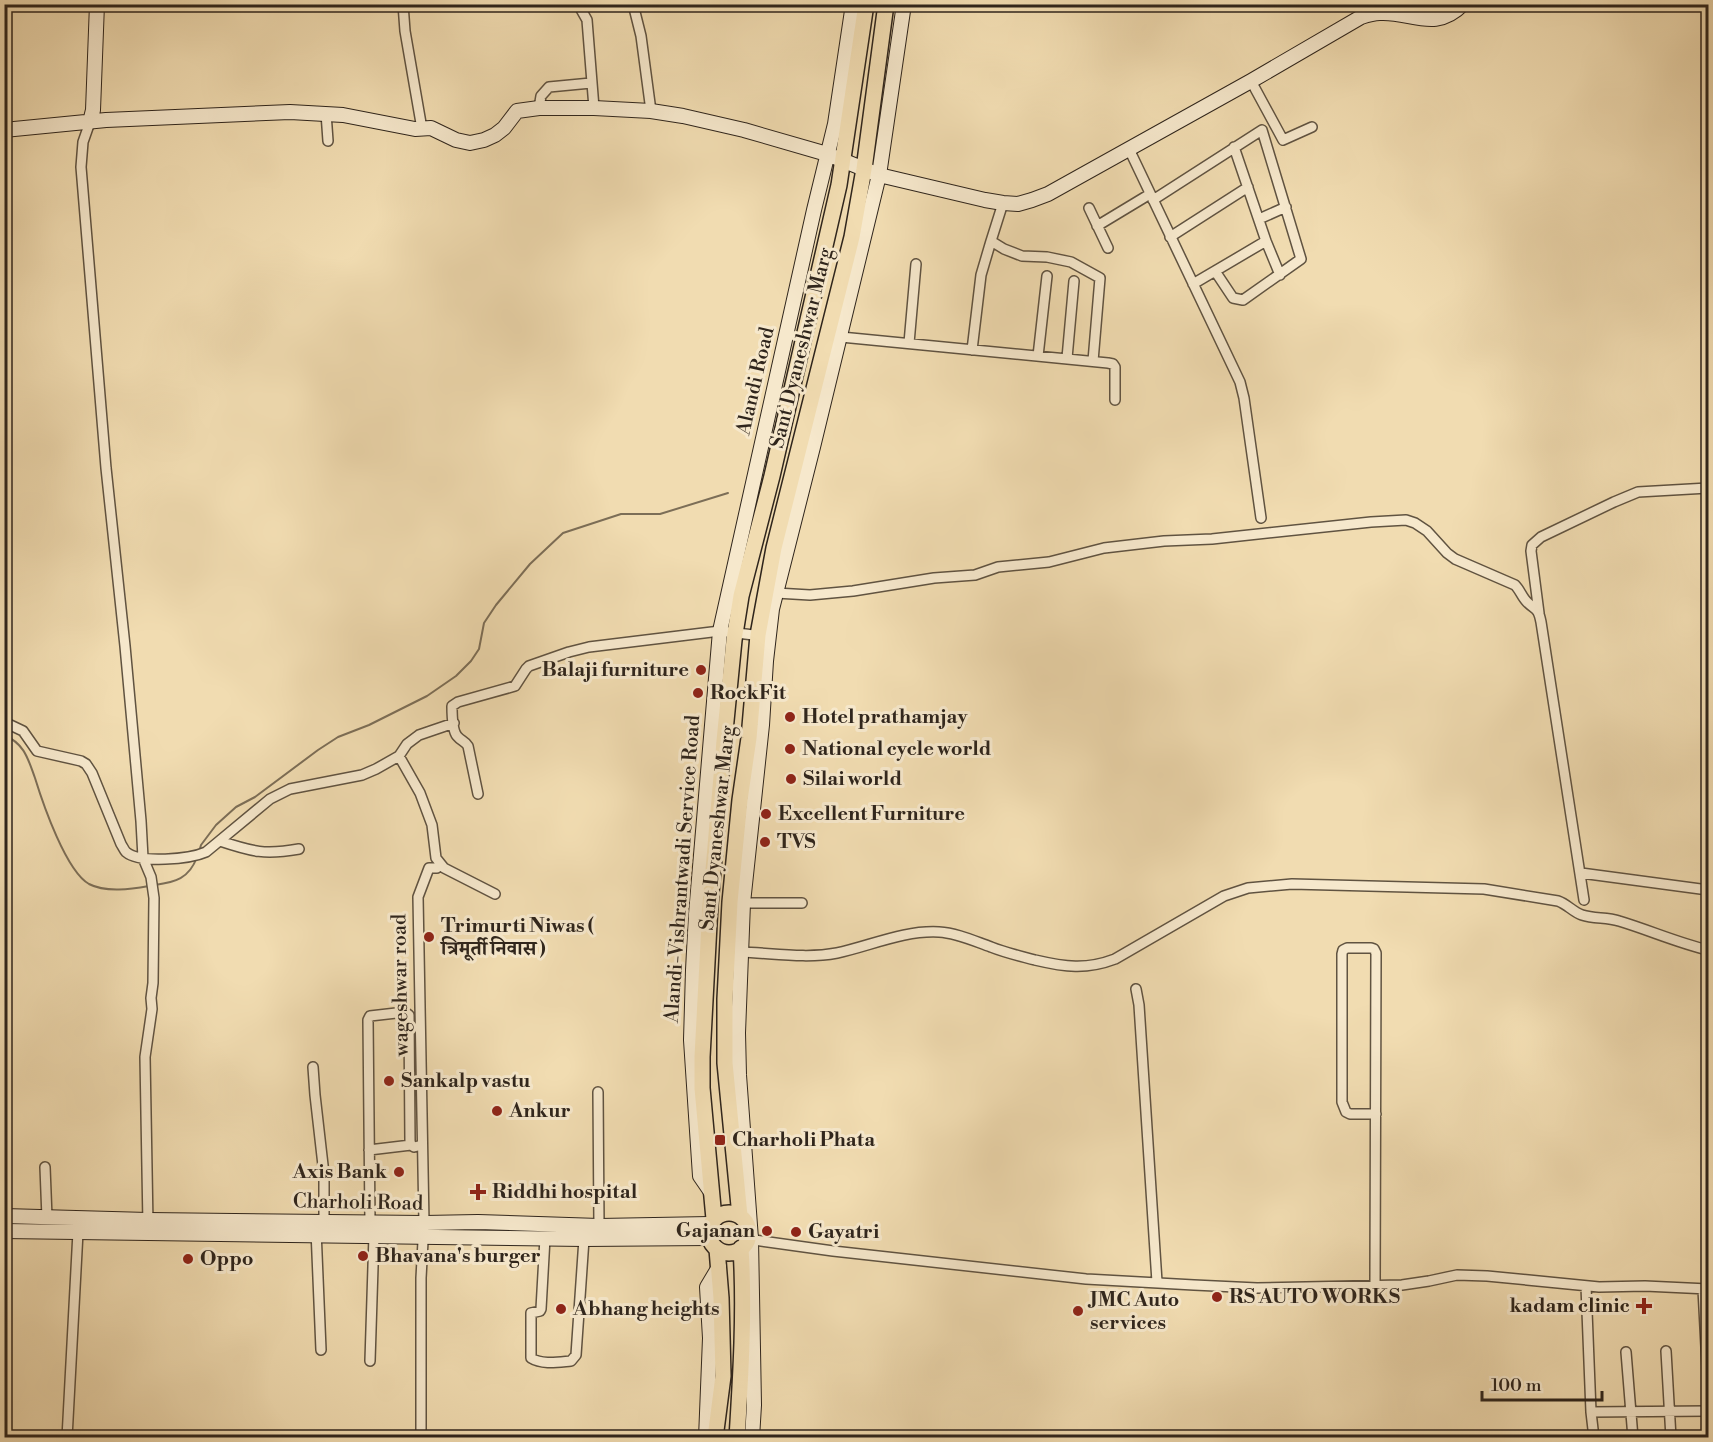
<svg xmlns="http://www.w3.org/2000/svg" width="1713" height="1442" font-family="'Libre Bodoni','Noto Serif Devanagari',serif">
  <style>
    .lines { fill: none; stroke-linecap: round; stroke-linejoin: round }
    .stream { stroke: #7c6e57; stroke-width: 2 }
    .street-casing { stroke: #605341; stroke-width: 12 }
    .secondary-casing { stroke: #2f251c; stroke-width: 16 }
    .primary-casing { stroke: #2f251c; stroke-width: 18 }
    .street { stroke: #f6e8cc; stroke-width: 9 }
    .secondary { stroke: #f6e8cc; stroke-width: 14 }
    .primary { stroke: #f1dcb1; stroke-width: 15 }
    .poi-dot { fill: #8f2418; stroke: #f6e8cc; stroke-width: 2 }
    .labels { text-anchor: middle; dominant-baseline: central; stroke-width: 6; stroke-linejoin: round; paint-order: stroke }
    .street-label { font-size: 20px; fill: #2f251c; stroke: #f6e8cc }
    .poi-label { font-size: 20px; font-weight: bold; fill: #2f251c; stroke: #f6e8cc; text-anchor: start }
  </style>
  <rect width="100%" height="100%" fill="#f1dcb1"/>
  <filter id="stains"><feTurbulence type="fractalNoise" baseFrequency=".00333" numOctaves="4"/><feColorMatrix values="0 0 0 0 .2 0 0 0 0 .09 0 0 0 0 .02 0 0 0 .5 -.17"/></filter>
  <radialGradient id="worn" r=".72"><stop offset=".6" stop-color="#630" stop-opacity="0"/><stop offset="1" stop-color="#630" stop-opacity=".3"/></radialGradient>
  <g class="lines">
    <path class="stream" d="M4 735C25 744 28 759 35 778 43 804 66 871 89 884 106 893 132 889 149 886
      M199 852 201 845 216 825 236 807 255 797 318 750 338 737 369 725 427 696 456 676 471 661 479 649 484 623 496 605 530 564 563 533 621 514H660L728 493
      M155 885C175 882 189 879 197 857"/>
    <defs>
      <path id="street" d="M403 4 405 31 422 129
        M578 4 587 20 594 108
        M633 4 641 36 651 111
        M1251 81 1283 140 1312 127
        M539 108 541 96 549 87 591 83
        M326 113 328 141
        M90 122 83 142 81 167 106 468 125 646 141 821 143 858 151 877 154 898 153 983 151 998 152 1009 145 1057 148 1225
        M1234 147 1266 241 1280 275
        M1129 149 1240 382 1244 398 1261 518
        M1153 200 1262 130 1301 259 1243 300 1233 298 1215 271
        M1003 203 991 241 1004 249 1022 256 1047 257 1071 262 1100 278 1093 361
        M1089 208 1108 248
        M1259 219 1286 207
        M1097 226 1150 194
        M1170 237 1248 187
        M1193 284 1266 241
        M841 337 1108 363 1113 364 1115 367V400
        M909 343 916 264
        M972 350 981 275 991 241
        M1038 356 1047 276
        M1067 358 1074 281
        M776 593 810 595 853 591 934 578 975 575 998 567 1049 562 1104 548 1164 541 1212 539 1371 522 1406 520 1415 523 1427 531 1447 553 1455 559 1515 585C1520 590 1522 597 1527 602 1536 611 1538 607 1541 622L1584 900
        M1539 613 1531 551 1532 545 1541 537 1614 502 1638 492 1708 488
        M4 722 23 731 37 751 81 761 86 764 92 773 121 844C123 847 124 850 126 852 140 864 190 859 206 852L270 799 290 789 362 775 376 769 399 756 407 744 419 735 454 723
        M399 756 420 793 432 825 436 858 444 868 495 894
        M478 794 468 746C465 741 461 741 457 736 452 730 452 714 452 706L458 702 515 686 526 669 529 666 569 652 589 647 720 631 762 636
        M220 841C253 852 265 855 299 849
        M1581 873 1708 890
        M743 903H802
        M741 952C772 953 806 959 837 953 870 946 904 930 939 932 957 933 974 941 991 947 1006 953 1020 956 1035 960 1065 967 1086 970 1115 959L1224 896 1248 888 1292 884 1484 889 1558 901C1567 904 1573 912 1582 915 1594 919 1607 917 1619 921 1649 930 1678 943 1708 950
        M1136 989 1139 1005 1157 1282
        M313 1067 315 1095 324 1174V1221
        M598 1092 599 1226
        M369 1150 411 1145
        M45 1167 47 1218
        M370 1222 368 1020 370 1016 405 1012 409 1015 410 1141 411 1145 414 1147 422 1145
        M316 1230 321 1350
        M545 1238 541 1309 540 1311 531 1313V1358C542 1365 559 1362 571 1361L576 1355 584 1239
        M747 1239 833 1251 1086 1279 1194 1285 1257 1288 1402 1285 1429 1281 1457 1275 1487 1276 1599 1287 1645 1286 1708 1289
        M1375 1285 1376 953 1374 949 1371 948H1347L1343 950 1342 954V1102L1346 1112 1350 1114H1376
        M1586 1286 1591 1412 1594 1438
        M1703 1289 1708 1386
        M1666 1351 1671 1438
        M1626 1352 1633 1438
        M370 1361 374 1235
        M1591 1412 1708 1411
        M67 1438 78 1232
        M421 1438V1278L424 1223 418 897 429 868H437L441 865"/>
      <path id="secondary" d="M90 122 93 110 97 4
        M4 130 106 120 290 112 343 115 415 129 431 128 456 140 470 143 484 140 495 135 504 128 517 111 539 108H594L651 111 683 116 744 130 827 154 879 175 985 200 1003 203 1018 204 1032 200 1048 194 1251 81 1361 17C1367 15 1374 13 1380 13 1411 11 1435 33 1463 4
        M711 1192 700 1176 691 1040 693 970 696 914 720 631 814 210 835 124 853 4
        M4 1216 148 1220 424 1223 478 1222 599 1226 710 1224
        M4 1231 584 1239 709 1238
        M706 1438 710 1338 707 1287 719 1267
        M752 1438 754 1405 751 1239 739 1075 738 1033 743 903 762 725 766 661 772 609 813 447 879 175 904 4"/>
      <path id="primary" d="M709 1233a20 20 0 1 1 40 0a20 20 0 1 1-40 0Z
        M740 1216 725 1063V999L730 902 740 800 749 738 758 635 774 548 852 237 864 169 886 4
        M714 1219 702 1088V1057L710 905 724 741 734 640 741 596 772 476 839 185 866 4
        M715 1438 723 1376 721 1298 717 1249
        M737 1438C741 1375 745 1311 741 1248"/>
    </defs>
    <use href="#street" class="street-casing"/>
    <use href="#secondary" class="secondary-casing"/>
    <use href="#primary" class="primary-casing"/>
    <use href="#street" class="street"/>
    <use href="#secondary" class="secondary"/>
    <use href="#primary" class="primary"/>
  </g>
  <g class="poi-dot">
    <circle cx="701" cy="670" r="6"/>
    <circle cx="698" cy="693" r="6"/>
    <circle cx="790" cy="717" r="6"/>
    <circle cx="790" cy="749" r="6"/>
    <circle cx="791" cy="779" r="6"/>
    <circle cx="766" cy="814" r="6"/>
    <circle cx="765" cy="842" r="6"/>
    <circle cx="429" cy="937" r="6"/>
    <circle cx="389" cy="1081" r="6"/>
    <circle cx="497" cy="1111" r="6"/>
    <rect x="714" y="1134" width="12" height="12" rx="3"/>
    <circle cx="399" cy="1172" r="6"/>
    <path d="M475 1183h6v6h6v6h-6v6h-6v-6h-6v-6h6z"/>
    <circle cx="767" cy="1231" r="6"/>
    <circle cx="796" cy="1232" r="6"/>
    <circle cx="363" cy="1256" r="6"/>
    <circle cx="188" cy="1259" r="6"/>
    <circle cx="1217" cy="1297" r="6"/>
    <path d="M1641 1297h6v6h6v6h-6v6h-6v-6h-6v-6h6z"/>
    <circle cx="561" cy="1309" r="6"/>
    <circle cx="1078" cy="1311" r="6"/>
  </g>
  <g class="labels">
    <g class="street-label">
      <text transform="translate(802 348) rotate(-76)">Sant Dyaneshwar Marg</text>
      <text transform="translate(756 381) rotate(-77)">Alandi Road</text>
      <text transform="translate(718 828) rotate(-84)">Sant Dyaneshwar Marg</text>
      <text transform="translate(683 869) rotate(-86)">Alandi-Vishrantwadi Service Road</text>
      <text transform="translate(401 985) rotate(-91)">wageshwar road</text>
      <text transform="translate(358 1203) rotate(1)">Charholi Road</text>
    </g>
    <g class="poi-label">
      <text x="689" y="670" text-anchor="end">Balaji furniture</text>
      <text x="710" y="693">RockFit</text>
      <text x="802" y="717">Hotel prathamjay</text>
      <text x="802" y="749">National cycle world</text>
      <text x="803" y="779">Silai world</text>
      <text x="778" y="814">Excellent Furniture</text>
      <text x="777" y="842">TVS</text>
      <text x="441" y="926">Trimurti Niwas (<tspan x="441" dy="23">त्रिमूर्ती निवास )</tspan></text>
      <text x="401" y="1081">Sankalp vastu</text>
      <text x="509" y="1111">Ankur</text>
      <text x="732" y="1140">Charholi Phata</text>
      <text x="387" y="1172" text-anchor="end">Axis Bank</text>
      <text x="492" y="1192">Riddhi hospital</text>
      <text x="755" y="1231" text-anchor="end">Gajanan</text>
      <text x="808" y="1232">Gayatri</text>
      <text x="375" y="1256">Bhavana's burger</text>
      <text x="200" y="1259">Oppo</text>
      <text x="1229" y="1297">RS AUTO WORKS</text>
      <text x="1090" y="1300">JMC Auto<tspan x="1090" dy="23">services</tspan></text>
      <text x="1630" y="1306" text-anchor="end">kadam clinic</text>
      <text x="573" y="1309">Abhang heights</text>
    </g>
  </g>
  <rect width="1713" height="1442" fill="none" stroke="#f1dcb1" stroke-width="24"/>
  <rect x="6" y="6" width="1701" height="1430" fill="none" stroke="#2f251c" stroke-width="3"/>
  <rect x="12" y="12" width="1689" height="1418" fill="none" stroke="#2f251c" stroke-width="1.5"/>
  <path d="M1482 1391v9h120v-9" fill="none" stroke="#2f251c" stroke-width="3"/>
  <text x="1491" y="1391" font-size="18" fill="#2f251c" stroke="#f6e8cc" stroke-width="4.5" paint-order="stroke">100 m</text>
  <rect width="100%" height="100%" filter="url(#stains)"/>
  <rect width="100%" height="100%" fill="url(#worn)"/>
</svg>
